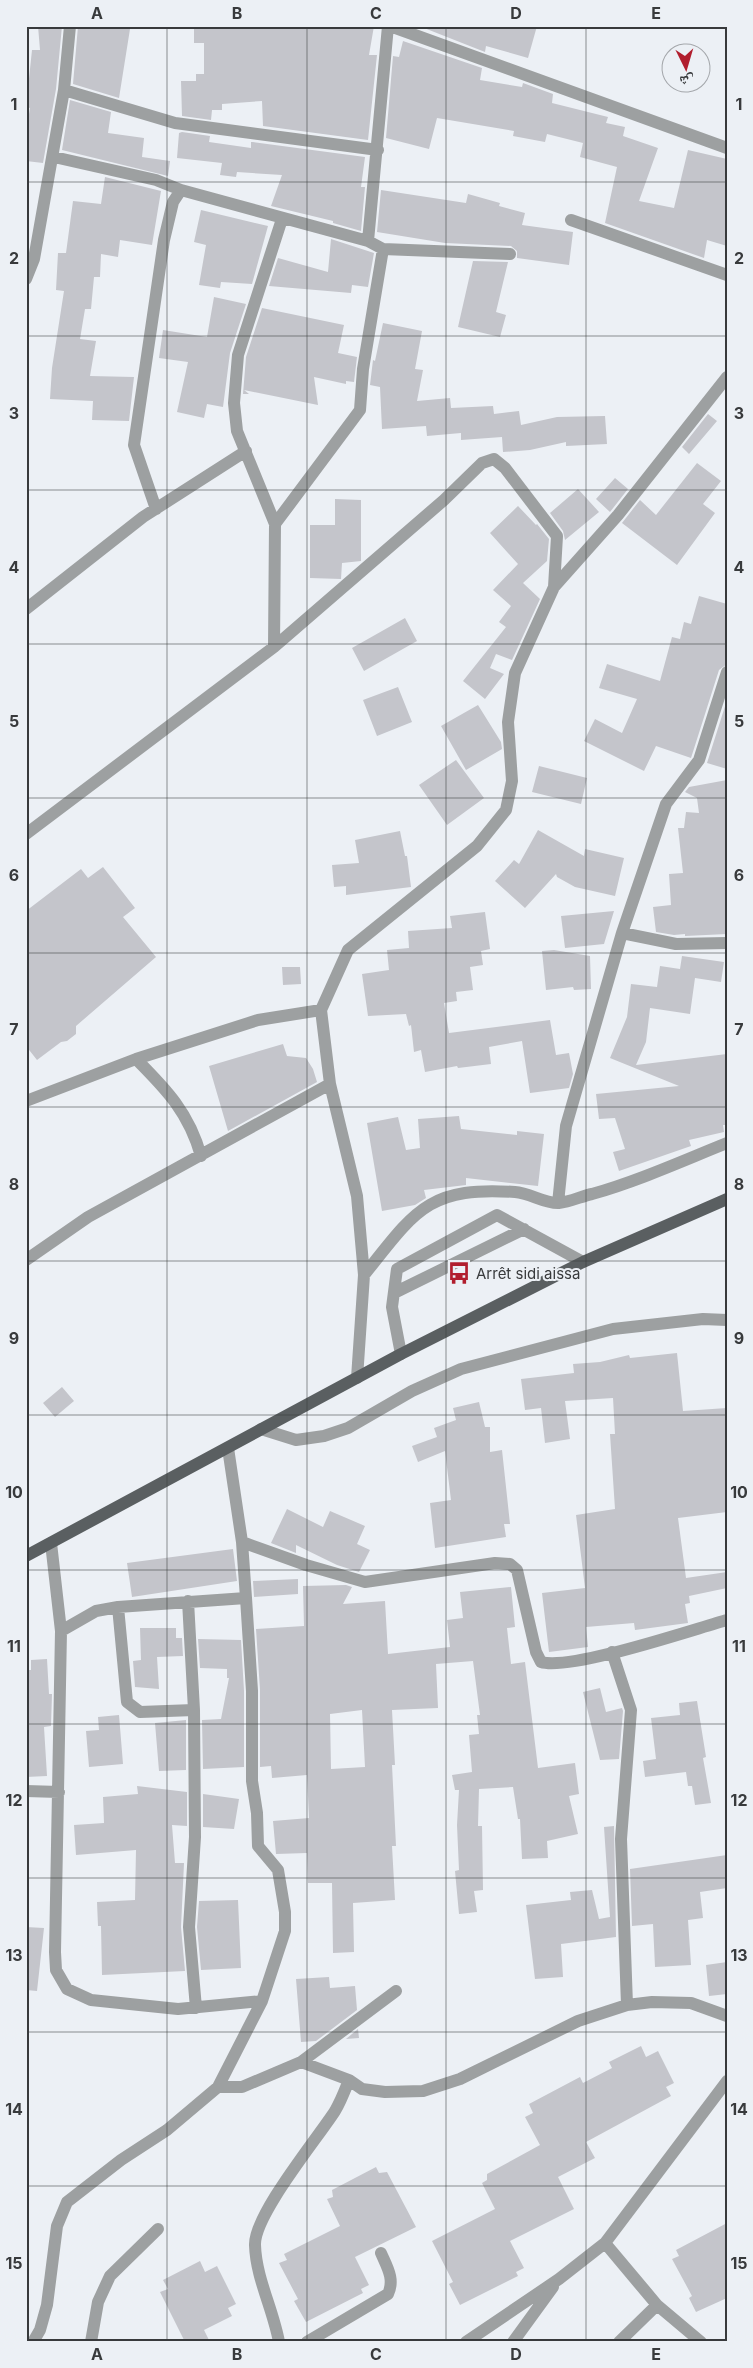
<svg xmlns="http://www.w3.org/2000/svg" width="753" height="2368" font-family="Inter,'Noto Naskh Arabic',sans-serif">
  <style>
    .building { fill: #c4c5cb; fill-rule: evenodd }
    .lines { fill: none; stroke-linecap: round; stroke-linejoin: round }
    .minor { stroke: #9da0a1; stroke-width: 12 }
    .major { stroke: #5a5f61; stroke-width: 12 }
    .grid { fill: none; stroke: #383a3c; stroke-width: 1; stroke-opacity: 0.55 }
    .labels { text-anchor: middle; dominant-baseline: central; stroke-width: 4; stroke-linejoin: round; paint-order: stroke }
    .poi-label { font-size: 15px; fill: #383a3c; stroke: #ecf0f5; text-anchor: start }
    .neatline { fill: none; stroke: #383a3c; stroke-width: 2 }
    .grid-label { font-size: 16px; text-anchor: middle; font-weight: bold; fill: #383a3c }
  </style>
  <rect width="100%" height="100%" fill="#ecf0f5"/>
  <path class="building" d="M38 26H62L56 89 43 163 26 161V132L30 108 26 107 32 50H40Z
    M78 26H112L130 29 119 98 73 84Z
    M194 26H374L369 55H377L368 140 263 126 262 101 222 104V110H212L211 120 182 116 181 81H196V74H204V43H194Z
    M419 26H537L528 58 486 46 485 52Z
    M403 41 482 68 480 80 522 87 523 83 553 94 552 103 608 117 606 123 625 127 623 136 658 148 639 201 674 208 688 150 727 159V246L707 240 704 258 605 223 617 167 580 157 583 143 547 134 545 142 513 136 514 131 437 118 429 149 386 138 393 56 399 57Z
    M70 100 111 112 108 133 144 138 142 157 170 161 168 176 62 150Z
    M182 132 210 136 209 142 251 148V142H253L365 157 361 187H365L361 231 333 223V221L271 206 282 175 237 172 236 177 220 175 222 163 177 158 179 133Z
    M105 177 161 191 152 245 120 240 118 257 101 254 100 277H94L91 309H85L80 339 96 341 90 376 134 377 129 421 92 420 93 401 50 399 52 368 64 291 56 290 58 253H66L73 201 101 204Z
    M381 190 466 203 468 194 500 203 499 206 525 213 522 225 573 232 569 265 517 258V251L511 246 445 243 377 232Z
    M201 210 268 226 252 284 221 282 220 288 199 285 206 245 194 242Z
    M331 239 374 253 368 287 352 285 351 293 269 286 278 258 328 272Z
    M473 261 508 262 496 312 506 315 500 337 458 327Z
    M214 297 246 304 230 353 223 407 207 404 204 418 177 412 188 362 159 358 163 330 207 337Z
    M262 308 344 325 338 353 357 357 354 382 346 381V384L314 377 318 405 244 390 249 394H243L246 357Z
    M383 323 422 331 415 369 423 370 417 401 450 398 451 408 493 406 494 414 519 411 521 425 557 417 605 416 607 444 566 446V442L530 450 503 452 502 437 461 440V433L427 436 426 426 382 429 380 387 370 385 373 360 375 361Z
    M708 414 717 421 689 454 682 447Z
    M697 463 721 481 703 504 715 513 677 565 622 523 640 500 656 515Z
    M615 478 628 489 610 512 596 499Z
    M578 489 599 512 565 540 563 531 550 513Z
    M335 499 361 500V561L342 563 341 579 310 578V525H335Z
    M518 506 536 525 537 524 549 539 547 561 523 583 540 599 512 660 496 654 490 668 504 674 485 699 463 681 506 627 499 622 511 606 493 590 518 564 490 533Z
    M699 596 727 604V664L719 670 691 758 656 746 644 771 584 741 595 719 622 733 637 699 599 688 607 664 660 681 672 637 680 639 684 622 691 624Z
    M405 618 417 641 364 671 352 648Z
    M398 687 412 722 377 736 363 700Z
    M727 700V769L707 763Z
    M478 705 501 742 502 749 466 770 441 726Z
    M456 760 484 798 447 825 419 785Z
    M539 766 587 778 581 804 532 792Z
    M727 780V934L685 936V934L674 935 656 932 653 907 671 905 669 874 683 873 678 828H684L686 812 699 813 697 798 685 792 689 787Z
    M538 830 584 856 585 849 624 858 615 896 575 887 557 877 556 874 525 908 495 881 514 860 519 864Z
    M400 831 405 856H407L411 887 346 895V886L334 887 332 865 359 863 355 840Z
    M103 867 135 908 123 917 156 957 76 1026V1034L67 1041 61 1042 37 1060 26 1046V911L81 869 88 878Z
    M614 911 604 944 565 948 561 916Z
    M485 912 490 949 481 951 483 965 470 967 473 990 456 992 457 1001 444 1003 449 1033 550 1020 556 1055 569 1053 573 1074 569 1088 530 1093 522 1041 489 1047 491 1064 458 1068 457 1066 425 1072 421 1050 414 1052 411 1025 409 1026 406 1014 368 1016 362 974 389 970 387 950 409 948 408 931 452 928 450 916Z
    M554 950 590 956 591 989 574 990 573 987 546 990 542 951Z
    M682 956 724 962 721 982 695 978 690 1014 650 1008 646 1042 636 1065 727 1054V1125H723L724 1132 689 1140 691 1146 619 1171 613 1152 625 1149 615 1118 599 1119 596 1094 679 1086 610 1058 627 1017 631 984 657 987 660 966 680 969Z
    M282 967H300L301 984 283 985Z
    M283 1044 287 1056 306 1058 313 1069 317 1082 228 1131 209 1066Z
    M459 1116 461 1129 517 1135V1131L544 1134 538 1186 466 1178V1185L424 1190 426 1198 415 1205 382 1211 367 1123 398 1117 406 1150 420 1148 418 1119Z
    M677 1353 683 1411 727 1408V1512L678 1518 686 1578 727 1572V1588L689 1596 690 1603 685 1604 688 1623 635 1630 634 1623 586 1627 588 1647 549 1652 542 1593 585 1588 576 1515 615 1509 610 1434H615L613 1398 565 1401 570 1439 545 1443 541 1408 525 1410 521 1379 574 1373 573 1364 600 1362 629 1355 630 1358Z
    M62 1387 74 1401 55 1417 43 1403Z
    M479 1402 485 1427H490V1452L502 1450 510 1524H504L506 1537 435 1548 430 1503 451 1500 445 1451 418 1462 412 1446 437 1437 434 1428 456 1420 453 1408Z
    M287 1509 323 1527 330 1511 365 1526 357 1544 370 1550 359 1572 337 1565 296 1545V1553L271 1543Z
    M233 1549 237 1581 132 1597 127 1563Z
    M298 1579V1594L254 1597 253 1581Z
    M346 1585 352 1587 343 1604 385 1601 388 1654 450 1647 447 1620 463 1618 460 1592 511 1587 515 1627 507 1628 511 1664 525 1662 538 1768 575 1763 579 1794 569 1796 578 1834 547 1841 548 1858 522 1859 520 1819H518L513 1787 479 1789 478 1826H482L483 1890 474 1891 477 1912 459 1914 455 1871 459 1870 457 1825 459 1790H455L452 1775 472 1772 469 1735 479 1734 477 1715H480L473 1661 436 1664 438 1708 392 1710 395 1765H392L396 1846H392L395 1900 353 1903 354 1952 333 1953 332 1883H308L307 1853 276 1854 273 1821 309 1818 307 1775 272 1778 271 1766 260 1767V1690L256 1629 304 1626 303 1586ZM362 1710 365 1767 331 1769 330 1714Z
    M140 1628H176V1638H182L183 1656 157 1657 159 1689 135 1687 133 1661 141 1660Z
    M198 1639 241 1640 244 1691V1767L203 1769 202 1720 221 1719 229 1678H227V1669L200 1668Z
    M47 1659 49 1694H52L51 1726 44 1727 47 1776 26 1777V1670H31V1660Z
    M600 1688 606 1712 622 1708 623 1711 619 1759 600 1760 583 1692Z
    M697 1701 706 1757 703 1758 711 1803 695 1805 692 1786H688L686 1772 645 1777 643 1761 656 1759 651 1718 680 1715 679 1703Z
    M119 1715 123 1764 89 1767 86 1731 99 1730 98 1717Z
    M186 1720V1770L159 1771 155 1723Z
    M137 1786 187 1792V1826L172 1825 175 1863H184L181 1927 185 1971 102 1975 101 1926H98L97 1902 135 1900 136 1850 76 1855 74 1825 104 1823 103 1797 138 1794Z
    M203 1794 239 1799 234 1829 203 1827Z
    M614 1826 616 1937 561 1944 563 1977 535 1979 526 1905 571 1900 570 1892 592 1890 599 1919 610 1917 604 1827Z
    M727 1855V1888L700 1892 703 1918 688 1920 691 1965 655 1967 653 1924 632 1926 630 1869Z
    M238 1900 241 1968 201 1970 197 1927 199 1901Z
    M26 1927 44 1928 37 1991 26 1990Z
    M727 1962V1994L709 1996 706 1965Z
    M329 1977 330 1988 355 1986 357 2010 316 2041 301 2042 296 1979Z
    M358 2029 359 2038 346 2039Z
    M641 2046 646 2057 658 2051 674 2083 666 2087 671 2096 586 2142 595 2158 558 2177 574 2209 510 2241 524 2268 516 2272 518 2276 460 2305 449 2284 453 2282 432 2241 495 2209 482 2183 487 2180V2174L540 2145 525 2117 533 2113 529 2104 580 2077 583 2083 612 2068 609 2062Z
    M376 2167 379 2173 387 2172 416 2227 355 2257 369 2285 361 2289 363 2293 306 2322 294 2301 298 2299 279 2263 287 2260 284 2254 340 2226 327 2199 333 2197 332 2190Z
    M727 2223V2298L696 2312 689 2298 692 2296 672 2259 679 2256 676 2250Z
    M200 2261 205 2272 217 2266 236 2304 228 2308 232 2316 204 2330 210 2342H185L160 2292 168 2289 163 2280Z"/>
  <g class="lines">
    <path class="minor" d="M70 26 64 90 175 123 378 150
      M390 26 727 148
      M54 157 156 180 181 190
      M282 219 238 355 234 403 237 431 275 524 360 410 363 369 383 249
      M571 220 727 275
      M368 241 388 26
      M26 279 34 259 64 90
      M156 509 134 445 164 240 173 202 181 190 368 241 383 249 510 254
      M554 587 618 515 727 377
      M26 609 143 517 246 451
      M274 647 275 524
      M26 834 274 647 444 500 482 463 494 459 505 468 557 536 554 587 515 673 508 722 512 781 506 810 477 846 348 950 321 1010
      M622 933 676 944 727 943
      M136 1059C167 1090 189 1113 201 1156
      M26 1101 136 1059 258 1020 321 1010 330 1084 357 1196 364 1275 357 1378
      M558 1203 566 1126 622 933 666 804 699 760 727 672
      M26 1260 88 1217 330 1084
      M364 1275C415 1211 428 1186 515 1192 530 1193 545 1204 559 1203 570 1202 582 1196 592 1194 638 1181 682 1161 727 1143
      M394 1293 524 1229
      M401 1354 392 1307 397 1269 497 1215 583 1262
      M261 1429 296 1440 324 1436 348 1428 412 1391 461 1369 613 1329 703 1319 727 1320
      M242 1542 306 1565 365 1582 495 1563 510 1564 517 1570 536 1652 541 1662C570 1671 691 1630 727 1620
      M51 1543 61 1631 55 1952 56 1970 67 1989 91 2000 178 2009 262 2001
      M188 1601 194 1710 195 1837 189 1927 196 2008
      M118 1607 127 1702 140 1712 194 1710
      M61 1631 96 1611 118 1607 246 1598
      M612 1652 631 1710 621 1839 627 2005
      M26 1791 59 1792
      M301 2062 396 1991
      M218 2087H242L301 2062 349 2080 362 2089 385 2092 423 2091 460 2079 578 2021 627 2005 652 2002 691 2003 727 2016
      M605 2243 657 2305 701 2342
      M33 2342 40 2330 47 2305 57 2226 67 2202 121 2160 167 2130 218 2087 262 2001 285 1931V1912L278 1870 258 1846 257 1813 252 1781V1691L246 1598 242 1542 228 1448
      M91 2342 98 2302 110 2276 158 2229
      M279 2342C273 2309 256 2278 255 2245 254 2215 317 2139 335 2111 341 2101 345 2090 349 2080
      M307 2342 388 2294C395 2279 387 2267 381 2253
      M466 2342 559 2279 605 2243 727 2081
      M513 2342 553 2287
      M619 2342 657 2305"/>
    <path class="major" d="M26 1556 401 1354 583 1262 727 1199"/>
  </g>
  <path class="grid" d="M167 26V2342M307 26V2342M446 26V2342M586 26V2342M26 182H727M26 336H727M26 490H727M26 644H727M26 798H727M26 953H727M26 1107H727M26 1261H727M26 1415H727M26 1570H727M26 1724H727M26 1878H727M26 2032H727M26 2186H727"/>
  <defs>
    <symbol id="bus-bare" viewBox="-9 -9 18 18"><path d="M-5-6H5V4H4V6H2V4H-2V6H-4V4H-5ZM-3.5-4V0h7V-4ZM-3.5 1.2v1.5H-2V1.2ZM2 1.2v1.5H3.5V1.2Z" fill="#b11e2e" stroke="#ecf0f5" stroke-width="2.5" paint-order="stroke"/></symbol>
  </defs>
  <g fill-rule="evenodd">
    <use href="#bus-bare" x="443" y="1257" width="32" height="32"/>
  </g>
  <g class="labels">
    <g class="poi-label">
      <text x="476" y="1273">Arrêt sidi aissa</text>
    </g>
  </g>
  <rect width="753" height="2368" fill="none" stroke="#ecf0f5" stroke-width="55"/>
  <g transform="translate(686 68) rotate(175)"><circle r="24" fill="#ecf0f5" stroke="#a4a7ab"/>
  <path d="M0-4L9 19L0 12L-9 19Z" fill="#b11e2e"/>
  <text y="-8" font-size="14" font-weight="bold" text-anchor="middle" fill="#383a3c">ش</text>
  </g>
  <rect x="28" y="28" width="698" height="2312" class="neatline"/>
  <g class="grid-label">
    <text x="97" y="19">A</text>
    <text x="237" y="19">B</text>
    <text x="376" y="19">C</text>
    <text x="516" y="19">D</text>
    <text x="656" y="19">E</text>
    <text x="14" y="110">1</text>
    <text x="739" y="110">1</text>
    <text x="14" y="264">2</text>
    <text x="739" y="264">2</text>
    <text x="14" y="419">3</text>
    <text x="739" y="419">3</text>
    <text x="14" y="573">4</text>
    <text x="739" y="573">4</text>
    <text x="14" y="727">5</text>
    <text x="739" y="727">5</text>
    <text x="14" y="881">6</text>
    <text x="739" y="881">6</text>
    <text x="14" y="1035">7</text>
    <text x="739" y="1035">7</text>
    <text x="14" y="1190">8</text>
    <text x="739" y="1190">8</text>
    <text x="14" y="1344">9</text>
    <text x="739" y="1344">9</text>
    <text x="14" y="1498">10</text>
    <text x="739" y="1498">10</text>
    <text x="14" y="1652">11</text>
    <text x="739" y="1652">11</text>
    <text x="14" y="1806">12</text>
    <text x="739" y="1806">12</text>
    <text x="14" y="1961">13</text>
    <text x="739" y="1961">13</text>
    <text x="14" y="2115">14</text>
    <text x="739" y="2115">14</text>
    <text x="14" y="2269">15</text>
    <text x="739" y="2269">15</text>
    <text x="97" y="2360">A</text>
    <text x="237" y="2360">B</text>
    <text x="376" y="2360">C</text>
    <text x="516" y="2360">D</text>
    <text x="656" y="2360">E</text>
  </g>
</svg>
